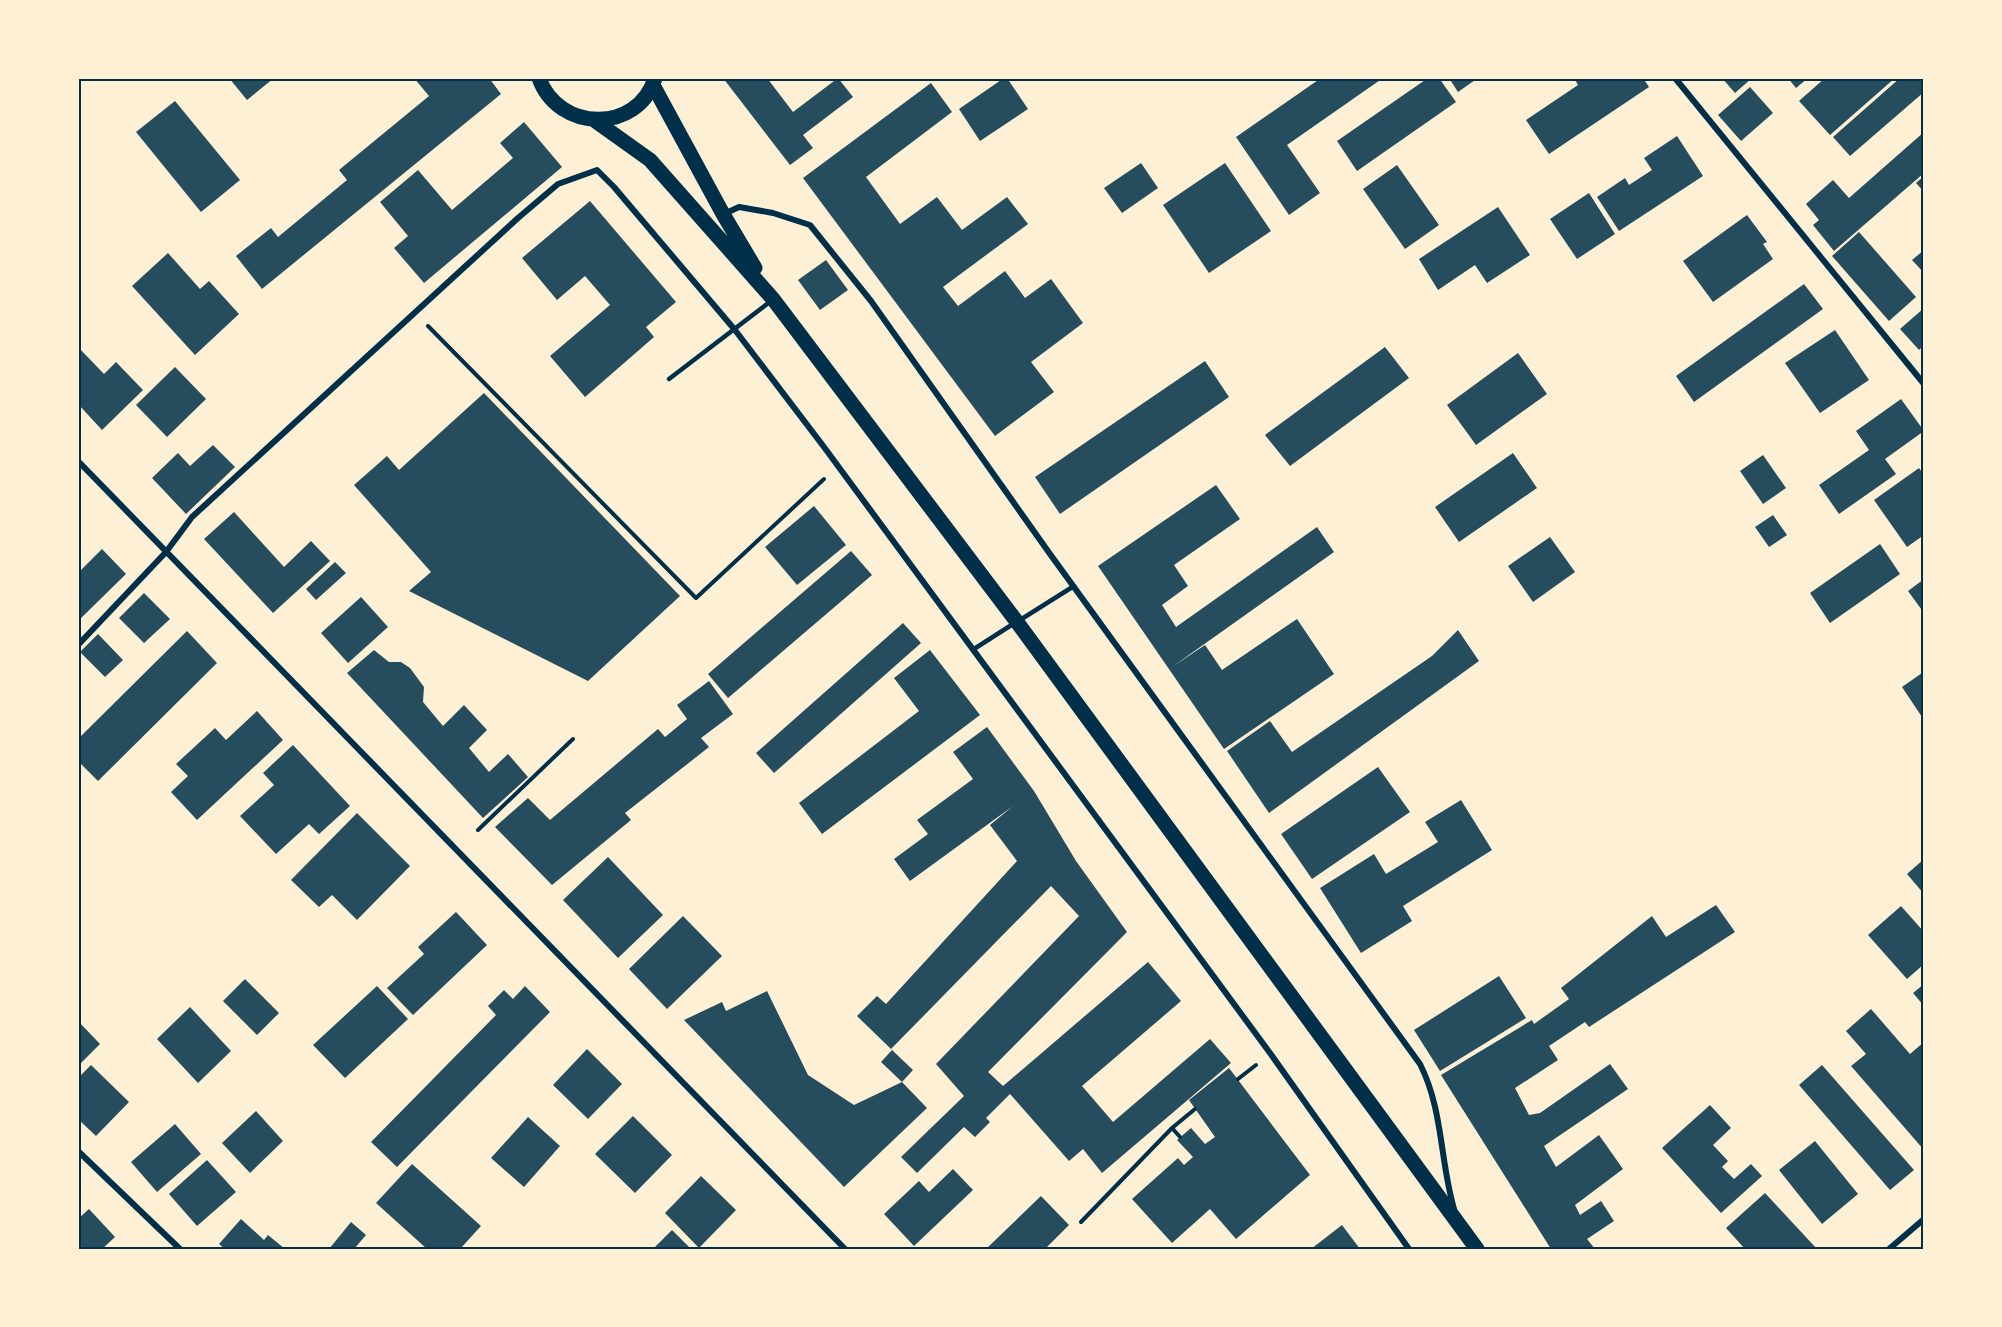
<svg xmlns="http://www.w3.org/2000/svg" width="2002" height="1327" font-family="Signika,sans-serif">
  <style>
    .building { fill: #264d5e }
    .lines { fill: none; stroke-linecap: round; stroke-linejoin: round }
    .path { stroke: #003049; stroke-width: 4 }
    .service { stroke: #003049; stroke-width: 4.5 }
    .minor { stroke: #003049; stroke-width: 6 }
    .primary { stroke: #003049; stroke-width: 15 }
    .neatline { fill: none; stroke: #003049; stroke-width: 2 }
  </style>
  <rect width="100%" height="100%" fill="#fdf0d5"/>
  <path class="building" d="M229 78H274L247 100Z
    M414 78H489L501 94 262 289 236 256 271 228 278 237 347 180 339 170 429 96Z
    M723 78H767L793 112 838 78 853 97 803 135 813 148 790 165Z
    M1004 78H1007L1028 109 980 141 959 109Z
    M1321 78H1383L1287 145 1320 193 1289 215 1236 137Z
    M1428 78H1439L1456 102 1357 171 1337 141Z
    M1449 78H1478L1458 92Z
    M1574 78H1643L1649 87 1549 154 1526 120 1578 85Z
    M1722 78H1752L1735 93Z
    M1788 78H1808L1796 88Z
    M1825 78H1895L1830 135 1799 101Z
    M1900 78H1924V92L1850 156 1833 137Z
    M931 83 952 112 866 177 900 224 937 197 962 230 1007 197 1028 224 943 287 958 306 1005 271 1025 298 1051 279 1083 323 1031 362 1054 392 995 436 803 178Z
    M1750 87 1773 113 1741 141 1718 115Z
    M175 101 240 180 201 212 136 132Z
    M524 122 562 167 424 283 394 248 408 236 380 202 418 170 452 210 513 158 500 143Z
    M1924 132V173L1834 251 1813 225 1819 220 1806 204 1833 180 1849 198Z
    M1677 136 1703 176 1619 231 1597 197 1625 178 1629 185 1652 170 1644 158Z
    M1141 163 1158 188 1122 213 1104 188Z
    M1225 163 1271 231 1209 273 1163 205Z
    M1397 165 1439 225 1405 249 1363 189Z
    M1924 176V192L1916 183Z
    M1589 193 1615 234 1577 259 1550 219Z
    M590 201 676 302 646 327 654 337 585 397 550 356 610 305 585 276 557 300 522 258Z
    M1498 207 1530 255 1487 283 1475 265 1438 290 1419 259Z
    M1747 215 1767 242 1763 244 1773 259 1713 302 1683 261Z
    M1859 232 1916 297 1889 321 1832 256Z
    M1924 250V273L1912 260Z
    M168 253 200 289 209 281 239 314 195 355 132 286Z
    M826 260 848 290 820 310 798 280Z
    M1804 284 1823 309 1694 402 1676 376Z
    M1924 308V345L1919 350 1900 329Z
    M1835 330 1869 380 1820 413 1785 363Z
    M78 347 104 374 116 362 143 390 102 430 78 404Z
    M1385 347 1409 378 1290 466 1265 435Z
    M1518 353 1547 394 1476 445 1447 405Z
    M1205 361 1229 397 1060 514 1035 477Z
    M175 367 206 399 167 437 136 405Z
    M484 393 680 596 588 681 409 591 431 572 354 485 387 456 399 470Z
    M1901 399 1924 431 1885 459 1896 474 1839 514 1819 485 1869 450 1856 431Z
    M213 445 235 467 186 514 152 478 178 453 190 466Z
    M1513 453 1537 488 1459 542 1435 507Z
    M1763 455 1786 488 1763 504 1740 471Z
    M1919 468 1924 475V535L1907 547 1874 500Z
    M1216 485 1240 519 1174 565 1188 586 1162 605 1176 627 1317 527 1334 552 1172 667 1205 645 1222 670 1297 619 1334 674 1224 749 1098 566Z
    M814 506 846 545 797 585 765 547Z
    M234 512 284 567 311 541 330 561 273 613 204 539Z
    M1773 515 1787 535 1769 547 1755 527Z
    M1550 537 1575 572 1533 602 1508 566Z
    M1880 544 1900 574 1830 623 1810 593Z
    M102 549 126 574 78 621V573Z
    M851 551 872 575 728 698 708 674Z
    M335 562 346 573 316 600 306 589Z
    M1924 579V613L1908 591Z
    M144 593 170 619 144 643 119 618Z
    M361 597 388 627 348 663 321 633Z
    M903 623 921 643 774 773 756 753Z
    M1458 630 1479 661 1269 813 1227 751 1270 721 1292 752 1432 656Z
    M187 631 217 663 98 781 78 761V739Z
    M98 634 123 660 105 677 80 652Z
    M374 650 389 662H401L410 668 424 687 423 702 443 726 464 705 487 730 469 748 489 772 508 754 528 777 483 818 347 673Z
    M930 650 980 715 822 834 799 803 919 711 894 678Z
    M1922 673 1924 676V720L1902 687Z
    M709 681 733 714 701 738 709 747 625 813 631 820 552 885 495 827 528 798 550 820 658 729 665 737 687 719 677 705Z
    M257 711 283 740 197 820 171 792 188 776 176 764 215 728 226 740Z
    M987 727 1034 791 1076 861 1127 932 988 1072 1003 1086 1148 962 1181 1001 1082 1086 1113 1122 1210 1039 1231 1063 1102 1173 1083 1149 1069 1161 1010 1094 986 1118 990 1122 975 1137 964 1127 917 1173 901 1157 964 1096 936 1064 1079 916 1051 886 891 1049 857 1016 877 996 886 1004 1017 861 990 825 1013 806 910 881 894 859 928 834 917 820 973 779 953 752Z
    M293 745 350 806 319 834 309 824 276 854 240 816 274 785 263 773Z
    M1378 767 1410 812 1312 879 1281 834Z
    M1461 800 1492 850 1403 906 1412 921 1361 953 1320 888 1374 854 1386 874 1438 842 1425 822Z
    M357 813 410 866 357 920 332 895 319 907 291 880Z
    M608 857 663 915 618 958 563 900Z
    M1924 859V894L1907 874Z
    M1716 905 1735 932 1589 1027 1585 1022 1549 1046 1558 1060 1515 1088 1529 1115 1540 1113 1610 1064 1628 1089 1544 1146 1556 1167 1599 1135 1623 1169 1575 1205 1580 1215 1601 1201 1614 1221 1587 1239 1595 1249H1551L1441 1075 1532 1020 1534 1024 1569 999 1561 988 1652 916 1666 937Z
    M1901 906 1924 932V964L1907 979 1868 935Z
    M456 912 487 945 413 1015 387 988 424 954 418 947Z
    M683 916 722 956 667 1009 629 969Z
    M1499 976 1526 1018 1440 1071 1414 1030Z
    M245 979 279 1013 257 1035 223 1001Z
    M1924 984V1006L1913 993Z
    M377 986 408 1019 345 1078 313 1045Z
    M525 986 550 1012 397 1167 371 1142 496 1015 488 1006 504 990 513 999Z
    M767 991 808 1075 854 1105 902 1082 927 1108 844 1187 684 1020 722 1002 726 1011Z
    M190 1007 231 1051 198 1083 157 1039Z
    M1871 1009 1910 1054 1924 1042V1150L1851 1066 1866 1054 1846 1031Z
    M78 1021 100 1044 78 1066Z
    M587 1049 622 1084 588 1119 553 1085Z
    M892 1050 913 1070 902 1082 881 1062Z
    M91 1065 129 1102 96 1136 78 1119V1078Z
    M1822 1065 1914 1170 1890 1190 1799 1085Z
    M1229 1068 1310 1175 1236 1239 1210 1209 1172 1243 1132 1199 1178 1158 1184 1165 1193 1157 1177 1140 1191 1128 1205 1144 1215 1137 1189 1100Z
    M1710 1105 1731 1128 1713 1145 1728 1161 1722 1167 1734 1179 1751 1164 1762 1176 1721 1213 1662 1148Z
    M256 1111 283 1141 250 1173 222 1143Z
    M633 1116 672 1155 635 1193 595 1154Z
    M528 1117 560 1146 524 1187 491 1158Z
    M175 1124 201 1154 157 1192 131 1162Z
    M1815 1141 1858 1194 1822 1224 1779 1170Z
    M207 1160 236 1192 197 1226 169 1194Z
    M412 1164 481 1226 460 1249H427L376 1203Z
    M953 1169 973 1190 914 1246 884 1214 919 1181 929 1192Z
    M701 1176 736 1210 699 1248 665 1213Z
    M1765 1193 1817 1249H1745L1726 1228Z
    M1041 1196 1069 1225 1045 1249H986Z
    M89 1209 115 1237 102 1249H78V1219Z
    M241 1219 264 1240 268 1235 285 1249H225L219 1244Z
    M351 1222 366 1235 354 1249H329Z
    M1342 1225 1360 1249H1311Z
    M672 1230 691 1249H653Z"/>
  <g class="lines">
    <path class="path" d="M428 326 696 598 824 479
      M478 830 573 739
      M1238 1079 1256 1065
      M1172 1128 1180 1137
      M1081 1222 1172 1128 1195 1109"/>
    <path class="service" d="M669 379 771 301
      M1020 620 1074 586
      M974 649 1013 624"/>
    <path class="minor" d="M1675 78 1924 384
      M724 214 739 207 773 213 810 225 871 301 1050 554 1420 1064C1443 1109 1440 1161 1454 1209
      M78 461 845 1249
      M78 645 166 552 192 517 518 218 558 184 597 170 614 187 735 330 824 447 1270 1053 1409 1249
      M78 1151 180 1249
      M1889 1249 1924 1219"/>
    <path class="primary" d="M539 78C558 132 638 134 655 78
      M653 85 723 214 755 268
      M594 120 650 160 773 299 1017 622 1477 1249"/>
  </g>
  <rect width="2002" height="1327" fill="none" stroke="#fdf0d5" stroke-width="159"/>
  <rect x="80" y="80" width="1842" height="1168" class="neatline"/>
</svg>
